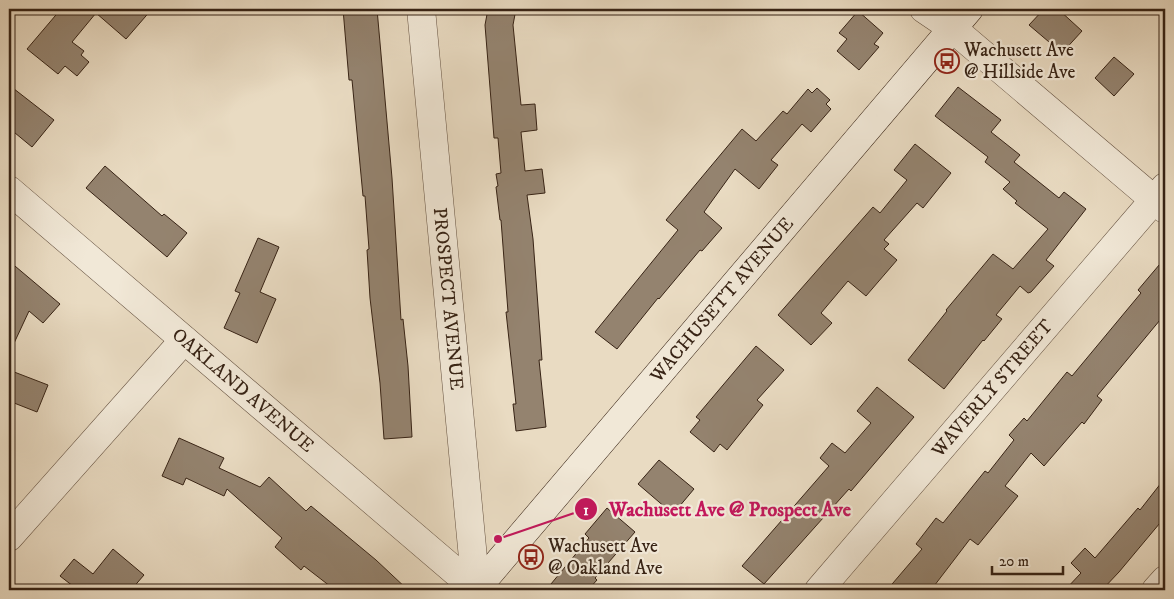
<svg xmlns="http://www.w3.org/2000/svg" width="1174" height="599" font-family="'IM FELL DW Pica',serif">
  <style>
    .building { fill: #94836f; stroke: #372315 }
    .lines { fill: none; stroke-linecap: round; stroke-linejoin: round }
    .street-casing { stroke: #645140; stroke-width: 29 }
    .secondary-casing { stroke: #372315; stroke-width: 29 }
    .street { stroke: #f1e8d7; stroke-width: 28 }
    .secondary { stroke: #f1e8d7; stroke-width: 28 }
    .labels { text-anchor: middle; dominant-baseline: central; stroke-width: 4.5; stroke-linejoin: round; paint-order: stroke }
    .poi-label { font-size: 19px; fill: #372315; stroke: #f1e8d7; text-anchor: start }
    .street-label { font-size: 19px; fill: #372315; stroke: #f1e8d7 }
    .leader { fill: none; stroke: #c2185b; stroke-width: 2 }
    .callout-dot { fill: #c2185b; stroke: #f1e8d7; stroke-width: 2 }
    .mark-label { font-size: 15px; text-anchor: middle; font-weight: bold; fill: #fff }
    .callout-label { font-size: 20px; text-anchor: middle; font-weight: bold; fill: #c2185b; stroke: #f1e8d7; stroke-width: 4.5; stroke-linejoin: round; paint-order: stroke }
  </style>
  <rect width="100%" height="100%" fill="#e9dbc2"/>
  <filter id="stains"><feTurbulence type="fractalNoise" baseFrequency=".004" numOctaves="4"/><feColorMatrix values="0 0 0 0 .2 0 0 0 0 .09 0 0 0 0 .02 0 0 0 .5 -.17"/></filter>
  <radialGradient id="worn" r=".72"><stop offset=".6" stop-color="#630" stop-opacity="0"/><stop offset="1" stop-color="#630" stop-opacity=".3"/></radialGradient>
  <path class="building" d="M61 9H152L126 39 96 13 72 42 84 51 81 55 89 62 77 76 65 66 58 74 27 49Z
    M343 9H377L392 178 401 320 403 319 408 366 412 437 384 439 380 383 370 298 367 250 369 249 365 196H363L352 80H349Z
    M488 9H516L513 25 521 105 535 104 537 130 521 132 525 171 542 169 545 193 527 195 533 239 542 360H539L546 427 516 431 513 404H516L506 312H508L501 220H500L496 187 498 186 496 174 501 173 498 138H494L485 25Z
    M1044 9H1058L1082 31 1062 53 1029 25Z
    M858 11 883 33 874 44 879 47 859 70 837 51 847 39 839 33Z
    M1114 57 1134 74 1114 96 1095 78Z
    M9 85 54 120 32 147 9 128Z
    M958 87 1001 120 991 132 1020 155 1014 162 1059 198 1064 192 1086 209 1046 260 1054 266 1031 292 1028 293 1020 286 996 315 1002 319 984 341 983 340 944 389 908 360 947 311 946 310 993 254 1013 269 1048 229 1015 203 1017 201 1003 189 1010 182 985 162 988 157 935 116Z
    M817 88 830 100 826 104 831 109 811 132 802 124 771 160 778 165 759 189 735 169 704 212 722 228 702 251 700 250 659 299 658 298 617 349 595 332 678 230 666 220 742 129 756 141 783 111 787 114 808 89 812 93Z
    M915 144 951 173 923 208 917 203 884 240 889 244 884 249 897 260 866 296 848 281 821 313 832 323 811 345 778 315 873 207 880 213 907 180 894 170Z
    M105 166 162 216 164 214 187 233 167 257 86 188Z
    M258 238 279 247 260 292 276 299 257 343 224 328 240 293 235 291Z
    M1165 258V314L1097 396 1102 400 1084 424 1082 422 1044 466 1031 453 1005 486 1018 496 978 545 970 539 931 590H887L922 549 916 544 936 518 943 523 985 471 988 473 1014 440 1009 435 1024 418 1027 421 1067 372 1072 376 1141 293 1138 290Z
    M9 261 60 304 43 323 29 311 9 354Z
    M756 346 784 370 757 400 763 405 727 450 720 444 714 452 690 432 700 420 696 417Z
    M9 370 48 385 37 412 9 401Z
    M877 387 914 417 851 491 849 489 764 584 742 566 829 466 820 458 832 443 845 453 871 423 857 411Z
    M179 438 224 458 219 468 260 487 269 477 306 511 311 506 376 560 408 590H335L304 566 301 570 275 547 282 538 227 489 224 496 186 478 183 485 162 476Z
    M659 460 694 489 673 514 638 484Z
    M1165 478V517L1119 572 1102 590H1065L1081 573 1071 563 1085 548 1095 558 1138 508 1140 510Z
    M607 508 635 532 595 578 597 580 588 590H546L589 538 585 534Z
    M113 549 144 575 131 590H78L60 576 74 559 93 574Z"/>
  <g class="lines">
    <defs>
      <g id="street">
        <path id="s1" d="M421 9 476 590"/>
        <path d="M924 9 952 28 1165 209"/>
        <path id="s2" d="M9 190 477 590"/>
        <path d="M9 537 184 340"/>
        <path id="s3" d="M819 590 1165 187"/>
        <path d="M1156 590 1165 580"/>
      </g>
      <g id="secondary">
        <path id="s4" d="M475 590 969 9"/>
      </g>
    </defs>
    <use href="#street" class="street-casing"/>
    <use href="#secondary" class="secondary-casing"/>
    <use href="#street" class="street"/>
    <use href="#secondary" class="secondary"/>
  </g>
  <defs>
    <symbol id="bus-ring" viewBox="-11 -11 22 22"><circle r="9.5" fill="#f1e8d7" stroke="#8f2418" stroke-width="1.5"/><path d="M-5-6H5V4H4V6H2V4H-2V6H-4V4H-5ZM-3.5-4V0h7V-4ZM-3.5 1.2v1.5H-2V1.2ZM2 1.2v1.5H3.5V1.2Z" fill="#8f2418"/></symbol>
  </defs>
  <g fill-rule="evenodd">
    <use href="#bus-ring" x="933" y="47" width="28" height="28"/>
    <use href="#bus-ring" x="517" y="543" width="28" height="28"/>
  </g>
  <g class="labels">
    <g class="poi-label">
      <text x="964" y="50">Wachusett Ave<tspan x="964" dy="22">@ Hillside Ave</tspan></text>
      <text x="548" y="546">Wachusett Ave<tspan x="548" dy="22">@ Oakland Ave</tspan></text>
    </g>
    <g class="street-label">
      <text stroke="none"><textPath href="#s1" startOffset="291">PROSPECT AVENUE</textPath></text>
      <text stroke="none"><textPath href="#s4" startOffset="381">WACHUSETT AVENUE</textPath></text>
      <text stroke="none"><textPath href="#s3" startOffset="266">WAVERLY STREET</textPath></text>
      <text stroke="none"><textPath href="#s2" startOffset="308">OAKLAND AVENUE</textPath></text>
    </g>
  </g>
  <path class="leader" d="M498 539L586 509"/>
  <g class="callout-dot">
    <circle cx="498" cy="539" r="5"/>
    <circle cx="586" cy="509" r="12"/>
  </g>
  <g class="mark-label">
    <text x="586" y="515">1</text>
  </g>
  <g class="callout-label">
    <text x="730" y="516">Wachusett Ave @ Prospect Ave</text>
  </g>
  <rect width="1174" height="599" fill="none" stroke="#e9dbc2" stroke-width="30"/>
  <rect x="10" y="10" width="1154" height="579" fill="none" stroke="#372315" stroke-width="2.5"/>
  <rect x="15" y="15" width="1144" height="569" fill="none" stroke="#372315"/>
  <path d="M992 566v8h71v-8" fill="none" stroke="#372315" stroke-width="2.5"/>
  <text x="999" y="566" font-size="15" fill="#372315" stroke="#f1e8d7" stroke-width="4" paint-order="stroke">20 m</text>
  <rect width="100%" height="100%" filter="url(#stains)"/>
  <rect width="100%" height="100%" fill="url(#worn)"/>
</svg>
